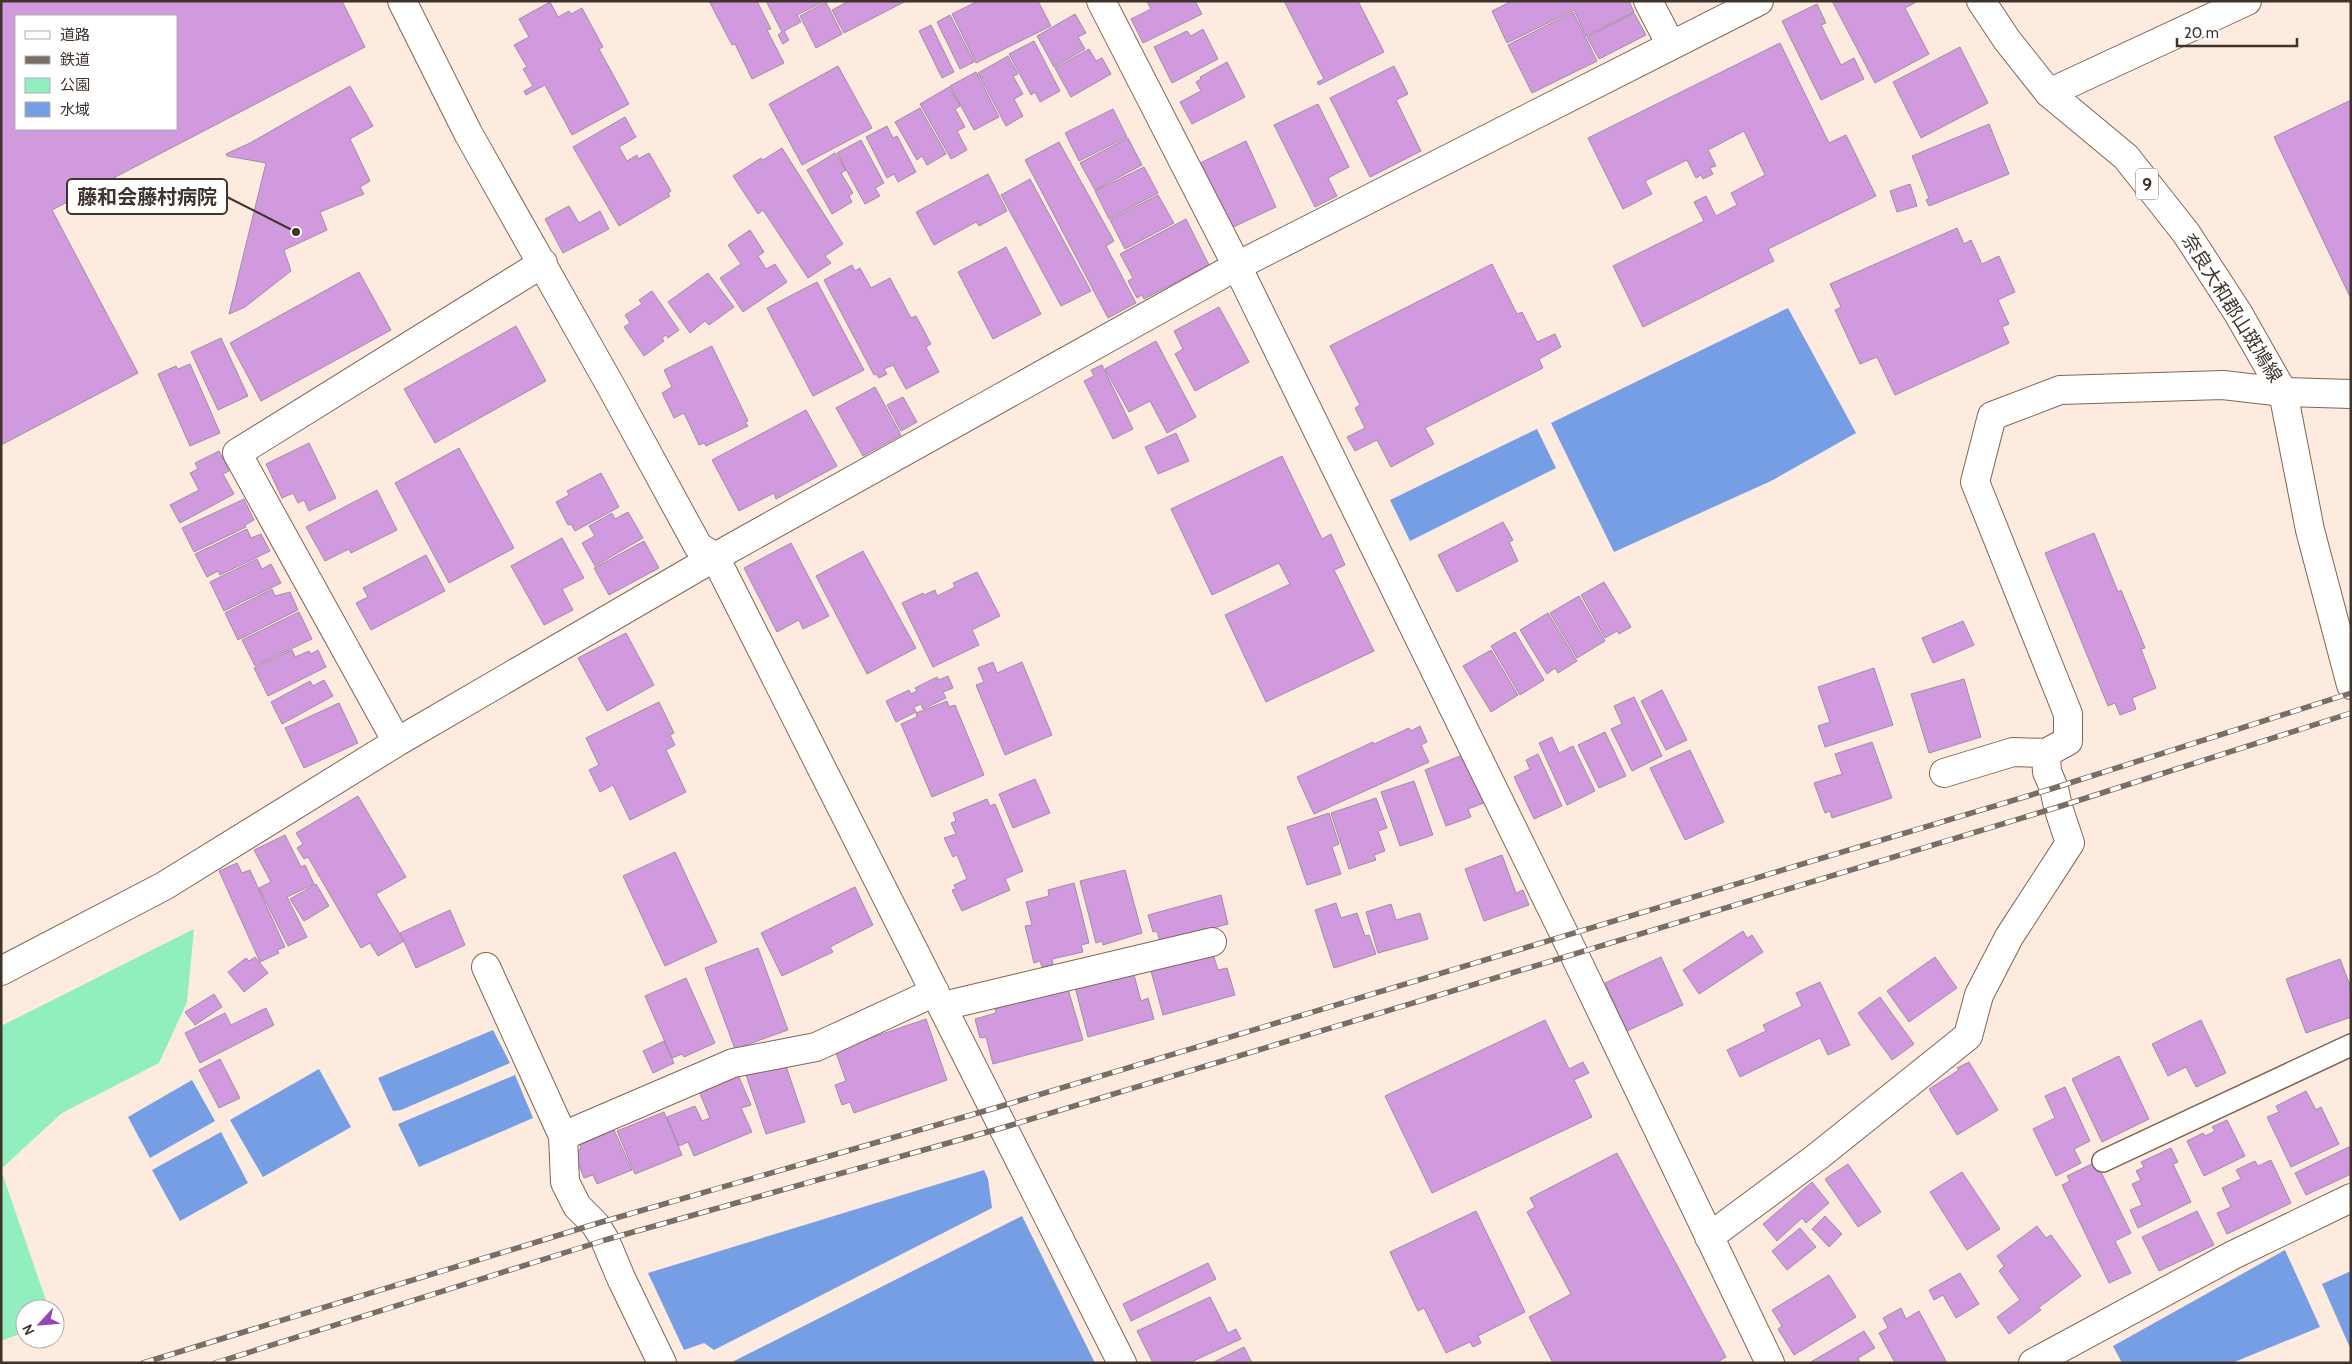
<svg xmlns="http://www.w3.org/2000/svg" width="2352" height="1364" font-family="Cabin,'Noto Sans JP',sans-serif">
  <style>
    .green { fill: #91eebf }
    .water { fill: #769ee5 }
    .building { fill: #d199de; stroke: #a18da5; fill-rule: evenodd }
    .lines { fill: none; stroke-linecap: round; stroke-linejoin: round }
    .service-casing { stroke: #806555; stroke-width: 24 }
    .minor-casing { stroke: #806555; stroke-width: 30 }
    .tertiary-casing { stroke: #806555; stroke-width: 30 }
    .primary-casing { stroke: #806555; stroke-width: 30 }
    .service { stroke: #fff; stroke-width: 21 }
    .minor { stroke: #fff; stroke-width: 28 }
    .tertiary { stroke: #fff; stroke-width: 28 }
    .primary { stroke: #fff; stroke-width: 28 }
    .rail-casing { stroke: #7a6d63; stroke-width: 5.5 }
    .rail { stroke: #fff; stroke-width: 4; stroke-dasharray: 11; stroke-linecap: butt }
    .labels { text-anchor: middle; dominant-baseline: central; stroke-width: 5; stroke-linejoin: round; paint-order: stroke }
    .shield { fill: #fff; stroke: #79716b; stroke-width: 1 }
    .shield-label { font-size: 18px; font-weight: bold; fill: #3f342c }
    .street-label { font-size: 19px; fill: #3f342c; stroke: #fff }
    .leader { fill: none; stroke: #3f342c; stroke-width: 2 }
    .callout-dot { fill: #3f342c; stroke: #fff; stroke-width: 2 }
    .callout { fill: #fff; stroke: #3f342c; stroke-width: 2 }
    .callout-label { font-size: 20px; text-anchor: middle; font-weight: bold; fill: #3f342c }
  </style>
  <rect width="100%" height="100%" fill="#fdebdf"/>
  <path class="green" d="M194 929 187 1002 159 1063 62 1113 1 1169V1026Z
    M1 1170 49 1309H25V1332L1 1341Z"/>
  <path class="water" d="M1788 308 1856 433 1771 481 1614 552 1551 423Z
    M1537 429 1556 468 1410 541 1390 500Z
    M493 1030 510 1063 401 1110 393 1111 378 1078Z
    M319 1069 351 1127 263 1177 230 1120Z
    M515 1075 533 1118 419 1167 398 1124Z
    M192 1080 215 1121 150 1158 128 1117Z
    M221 1132 248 1183 180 1221 152 1170Z
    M984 1170 988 1179 992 1208 714 1350 704 1343 684 1350 648 1273Z
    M1022 1216 1095 1363H730Z
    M2285 1250 2320 1327 2232 1363H2122L2113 1346Z
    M2351 1271V1350L2322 1284Z"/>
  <path class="building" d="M1 1H342L365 47 52 210 138 373 1 445ZM16 16H176V129H16Z
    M709 1H757L771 29 767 30 784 63 752 79 735 44 732 45Z
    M766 1H825L797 15 801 22 784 31 789 40 783 44 778 35 782 32Z
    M849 1H906L844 33 832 10Z
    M978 1H1038L1051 26 976 63 952 14Z
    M1147 1H1195L1202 14 1143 43 1131 19 1151 9Z
    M1284 1H1358L1384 52 1319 85 1317 82 1324 79Z
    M1512 1H1629L1634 12 1586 36 1574 10 1507 43 1492 11Z
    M1832 1H1918L1905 8 1929 54 1875 83Z
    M550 2 558 17 569 11 571 14 582 8 603 47 599 49 629 104 572 135 545 85 526 95 524 91 533 86 523 69 527 67 514 45 529 37 519 19Z
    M826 2 842 34 816 48 800 16Z
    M1817 4 1826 23 1821 25 1841 65 1854 58 1864 79 1821 100 1782 21Z
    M1573 12 1597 61 1532 93 1508 45Z
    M1634 13 1646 35 1599 59 1587 37Z
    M1075 14 1086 33 1078 37 1085 49 1054 67 1037 36Z
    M950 15 974 62 960 69 937 22Z
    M931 25 954 72 942 78 919 31Z
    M1203 29 1218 59 1172 83 1154 47 1187 31 1191 36Z
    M1034 41 1060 91 1040 102 1035 92 1031 95 1009 54Z
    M1780 43 1829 143 1846 135 1876 196 1768 249 1774 261 1643 327 1613 266 1704 221 1694 202 1706 196 1716 216 1737 205 1731 193 1765 175 1744 131 1708 150 1716 166 1710 168 1713 174 1703 179 1701 175 1696 178 1687 160 1645 181 1652 194 1623 209 1588 138Z
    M1960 47 1988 103 1921 138 1893 82Z
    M1089 49 1096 61 1102 58 1111 74 1071 97 1055 68Z
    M1008 56 1018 74 1013 76 1023 94 1014 99 1023 116 1006 126 978 73Z
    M1227 62 1245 97 1192 124 1180 102 1201 91 1196 82 1201 79 1200 77Z
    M838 66 872 128 802 165 769 104Z
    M1394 66 1408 94 1396 100 1421 151 1370 177 1330 98Z
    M976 72 999 117 974 130 950 86Z
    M350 86 373 126 350 139 370 181 360 187 364 194 320 212 327 230 284 250 291 271 245 307 229 314 266 163 227 156 226 154 250 143Z
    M949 87 960 106 955 109 965 127 957 131 967 150 951 159 920 104Z
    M2351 100V299L2274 137Z
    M1318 104 1349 167 1328 178 1337 196 1315 207 1274 125Z
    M920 108 946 154 927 165 922 156 917 160 895 122Z
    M1113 109 1127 137 1079 161 1065 133Z
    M625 117 636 137 619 147 627 161 637 155 638 159 649 153 671 191 668 193 670 196 619 226 573 147Z
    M1989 124 2009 174 1929 206 1926 200 1929 198 1912 156Z
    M887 126 893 138 897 136 916 172 898 182 894 174 887 178 866 137Z
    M1128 138 1142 165 1095 190 1080 163Z
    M861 140 884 183 875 188 880 196 865 204 837 153Z
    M1246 141 1276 207 1229 229 1198 164Z
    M1059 142 1114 241 1106 246 1136 303 1108 318 1025 160Z
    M782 148 843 244 825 256 831 263 808 278 763 210 758 214 733 176 761 158 763 160Z
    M835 153 846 170 841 173 853 193 849 196 852 202 832 214 807 170Z
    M1144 167 1158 193 1109 219 1095 191Z
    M988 174 1007 211 979 226 976 222 934 245 916 212Z
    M1030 179 1091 291 1061 306 1001 195Z
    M1910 184 1917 206 1897 212 1890 191Z
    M1158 195 1174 223 1125 249 1110 220Z
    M569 206 579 223 600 211 609 229 563 253 545 219Z
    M1186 219 1209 265 1144 299 1142 295 1137 298 1128 281 1133 278 1120 254Z
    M1957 228 1964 244 1971 240 1982 264 1999 256 2015 292 1998 300 2009 324 2002 327 2009 343 1895 395 1877 357 1860 364 1835 310 1841 307 1830 284Z
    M750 230 764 252 758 256 766 269 775 264 787 282 743 312 720 278 741 264 728 245Z
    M1006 247 1041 314 993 339 958 272Z
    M1492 264 1517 314 1522 312 1537 342 1555 334 1561 347 1539 359 1543 368 1425 428 1434 444 1391 467 1377 440 1355 451 1347 437 1365 428 1355 408 1360 405 1330 346Z
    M852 265 855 271 860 268 871 288 890 278 911 318 916 316 931 344 926 347 939 372 906 389 893 365 884 369 887 374 879 378 876 374 874 375 824 280Z
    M359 272 391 330 261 401 230 343Z
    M708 273 734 307 709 325 705 321 690 333 668 302Z
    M817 282 864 370 813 396 767 308Z
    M652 291 679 330 668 338 666 335 662 338 664 341 644 356 624 327 630 323 625 315 642 304 639 300Z
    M1219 307 1249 362 1195 391 1175 354 1183 349 1174 331Z
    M516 326 546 381 435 443 404 389Z
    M221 338 248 396 218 410 191 352Z
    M1156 341 1196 417 1167 433 1150 401 1129 412 1105 369Z
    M712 346 748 421 745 422 748 426 706 446 704 443 699 445 684 413 674 418 662 393 672 387 664 370Z
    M190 364 220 433 190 446 158 374 176 366 178 369Z
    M1102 365 1133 429 1113 439 1084 381 1094 376 1091 370Z
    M875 387 901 435 863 456 836 408Z
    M903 397 917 422 901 431 887 405Z
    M806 410 837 466 776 499 774 493 739 511 712 460Z
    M1176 433 1189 461 1158 474 1145 447Z
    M309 443 336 498 309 511 304 500 298 503 293 493 282 498 266 464Z
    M459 448 514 548 449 583 395 483Z
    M219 451 229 471 223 474 234 494 180 523 170 505 199 490 190 473 198 469 195 463Z
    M1282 456 1322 539 1331 534 1345 565 1334 570 1374 651 1266 702 1225 615 1290 584 1279 563 1212 595 1171 509Z
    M601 473 619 507 575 531 571 524 568 525 556 502 569 495 567 491Z
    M377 490 397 530 351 553 349 549 325 561 306 527Z
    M244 499 254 520 245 525 246 527 194 552 182 528Z
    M628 512 643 538 595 566 582 543 595 536 589 526 612 513 615 519Z
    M1503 522 1513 540 1509 542 1518 561 1457 592 1438 555Z
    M247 529 251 538 261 534 270 551 220 575 218 571 207 577 195 554Z
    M2094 533 2118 592 2121 590 2145 648 2141 649 2156 688 2132 698 2136 709 2120 715 2115 703 2108 706 2045 553Z
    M562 538 584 578 562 589 573 610 544 625 511 566Z
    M644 541 659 568 609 595 594 568Z
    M791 543 829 616 803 629 799 620 777 632 744 568Z
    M863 551 916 648 867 674 816 576Z
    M426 555 445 591 371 630 356 603 368 597 363 588Z
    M257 559 262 569 271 564 281 583 224 611 210 582Z
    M977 572 1000 616 972 630 979 645 933 667 902 603 923 593 924 595 935 590 937 596 955 587 953 583Z
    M1604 582 1631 627 1619 634 1617 631 1605 638 1581 595Z
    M272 589 275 596 290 592 298 610 238 640 225 613Z
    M1579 596 1605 641 1577 658 1550 613Z
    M299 612 312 639 255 666 242 640Z
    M1548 613 1577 661 1558 673 1555 668 1547 674 1520 630Z
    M1963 621 1974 645 1933 663 1922 638Z
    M1515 632 1544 680 1520 695 1491 646Z
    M626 633 654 685 607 711 578 658Z
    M292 650 295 657 309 651 311 654 318 650 326 667 268 696 254 668Z
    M1491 650 1518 695 1491 712 1463 666Z
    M993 662 997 673 1022 662 1052 735 1005 755 976 685 984 682 978 668Z
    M1874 668 1893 725 1825 747 1818 726 1830 722 1818 687Z
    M948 676 953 688 943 692 946 698 923 709 921 704 914 707 916 712 896 722 886 701 909 690 911 694 917 691 915 688 937 677 939 680Z
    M1964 679 1981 737 1929 753 1911 694Z
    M324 680 333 696 282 724 271 702 310 681 313 686Z
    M1662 690 1687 740 1666 750 1641 701Z
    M1634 697 1662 756 1632 771 1611 729 1622 724 1614 706Z
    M947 701 949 707 955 705 984 775 932 797 901 724 917 717 916 713Z
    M659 702 674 733 670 735 675 745 666 750 686 792 630 820 613 785 600 792 589 770 599 765 586 738Z
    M339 703 358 743 304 768 285 728Z
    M1420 726 1427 742 1421 745 1429 762 1314 814 1297 777 1373 742 1374 744 1409 728 1411 731Z
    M1605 732 1626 776 1599 788 1578 745Z
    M1552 737 1559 753 1573 746 1595 791 1567 805 1539 743Z
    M1872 742 1892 798 1832 818 1830 811 1825 813 1814 783 1842 774 1835 754Z
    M1690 750 1724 822 1685 840 1650 768Z
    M1465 754 1489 801 1468 809 1471 817 1446 826 1425 770Z
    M1538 754 1562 806 1534 819 1514 777 1530 769 1526 760Z
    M1035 779 1050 813 1013 828 999 794Z
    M1414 781 1433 835 1400 846 1381 792Z
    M358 796 406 877 376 894 404 941 378 956 370 943 361 948 308 857 304 859 297 848 303 844 296 833Z
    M1376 798 1387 828 1378 831 1385 851 1374 855 1376 860 1349 869 1331 813Z
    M987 799 990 806 995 804 1023 871 1005 879 1010 890 962 911 952 890 956 889 954 885 967 879 957 855 953 857 944 838 956 834 951 823 956 821 953 813Z
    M1329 813 1339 844 1332 847 1341 874 1307 885 1287 827Z
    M285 835 301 867 305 865 314 884 287 897 307 937 288 946 259 888 271 882 254 850Z
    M675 852 717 942 665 966 623 876Z
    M1502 855 1516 893 1523 890 1529 905 1484 921 1465 869Z
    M237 863 242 873 250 870 285 947 277 950 279 953 260 962 219 871Z
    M1125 870 1142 933 1103 945 1102 941 1096 943 1080 881Z
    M1074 883 1089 943 1081 945 1083 952 1052 959 1053 964 1042 967 1040 961 1034 963 1025 926 1032 925 1026 902 1049 896 1048 890Z
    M316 884 329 906 304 921 290 899Z
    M855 887 873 925 830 947 833 952 782 976 761 933Z
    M1221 895 1228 924 1160 942 1157 931 1153 932 1148 915Z
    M1336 903 1341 918 1357 913 1365 936 1369 935 1376 954 1334 968 1315 910Z
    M1391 904 1396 920 1420 913 1428 939 1378 953 1366 912Z
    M450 910 465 945 416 968 400 933Z
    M1743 931 1747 938 1752 935 1763 952 1699 994 1683 970Z
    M758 948 788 1030 735 1049 705 968Z
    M1213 954 1218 970 1227 968 1235 995 1163 1015 1151 971Z
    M255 957 268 973 244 992 228 972 246 958 249 961Z
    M1661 957 1683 1005 1627 1031 1605 983Z
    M1935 957 1957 988 1909 1022 1887 991Z
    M2340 959 2351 988V1017L2306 1033 2286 979Z
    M1133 971 1141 1001 1148 998 1154 1019 1088 1037 1075 987Z
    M686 978 715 1043 684 1057 682 1054 672 1058 645 996Z
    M1820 982 1850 1045 1828 1055 1820 1038 1740 1077 1727 1050 1766 1031 1763 1025 1802 1006 1796 993Z
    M1068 989 1083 1040 993 1064 986 1037 980 1038 975 1019 996 1013 995 1009Z
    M214 994 222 1007 195 1025 185 1012Z
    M1880 997 1914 1044 1892 1060 1858 1013Z
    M266 1008 274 1025 200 1063 185 1033 225 1013 231 1025Z
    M926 1019 947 1080 854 1113 850 1102 842 1105 835 1085 846 1081 835 1050Z
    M1545 1020 1569 1069 1583 1062 1589 1073 1574 1080 1592 1117 1432 1193 1385 1096Z
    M2201 1020 2226 1073 2196 1087 2186 1067 2168 1076 2152 1044Z
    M664 1041 674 1063 653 1073 643 1051Z
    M2119 1056 2149 1119 2102 1142 2072 1079Z
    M220 1059 240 1098 219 1108 199 1070Z
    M1969 1062 1998 1110 1957 1135 1929 1089 1959 1070 1957 1068Z
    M785 1063 805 1122 766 1134 746 1075Z
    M738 1075 751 1105 741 1108 752 1132 694 1156 688 1142 679 1146 667 1117 695 1106 702 1121 710 1118 699 1091Z
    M2065 1087 2090 1141 2074 1149 2081 1163 2056 1176 2033 1129 2055 1118 2045 1096Z
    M2306 1091 2316 1110 2321 1107 2339 1144 2291 1167 2267 1117 2279 1112 2276 1106Z
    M664 1112 682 1155 635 1174 617 1131Z
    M2227 1120 2245 1156 2204 1176 2187 1141 2203 1133 2205 1136 2215 1131 2212 1127Z
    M614 1130 632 1170 597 1184 593 1175 584 1178 574 1152 581 1149 580 1145Z
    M2351 1146V1174L2306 1195 2295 1173Z
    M2171 1148 2178 1162 2173 1164 2191 1202 2138 1228 2130 1210 2142 1205 2132 1184 2141 1180 2136 1171 2144 1167 2141 1162Z
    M1617 1153 1726 1357 1716 1363H1553L1529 1317 1571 1294 1527 1212 1535 1207 1530 1198Z
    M2271 1160 2291 1203 2227 1234 2217 1213 2231 1207 2222 1188 2241 1179 2236 1170 2255 1161 2258 1166Z
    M2096 1162 2131 1233 2115 1241 2131 1273 2109 1283 2062 1185 2070 1181 2067 1176Z
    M1848 1164 1881 1212 1858 1227 1825 1179Z
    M1962 1172 2000 1229 1967 1250 1930 1192Z
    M1812 1182 1829 1203 1806 1223 1802 1218 1777 1241 1763 1224Z
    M1476 1211 1525 1312 1478 1336 1481 1343 1473 1347 1470 1342 1446 1353 1424 1308 1418 1311 1390 1252Z
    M2197 1211 2214 1245 2159 1271 2142 1237Z
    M1825 1216 1842 1234 1829 1247 1812 1229Z
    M2037 1226 2046 1238 2051 1235 2081 1276 2038 1308 2041 1310 2009 1334 1997 1317 2020 1300 1999 1271 2004 1266 1997 1256Z
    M1800 1228 1816 1247 1787 1270 1772 1251Z
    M1208 1263 1216 1279 1131 1321 1123 1304Z
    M1960 1273 1979 1304 1956 1318 1943 1295 1934 1300 1929 1290Z
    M1829 1275 1856 1317 1794 1355 1778 1329 1782 1326 1772 1310Z
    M1210 1297 1228 1333 1236 1329 1241 1339 1189 1363H1153L1137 1331Z
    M1901 1308 1906 1319 1919 1311 1947 1363H1895L1879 1333 1888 1328 1883 1318Z
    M1864 1331 1875 1348 1858 1358 1860 1363H1809Z
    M1244 1347 1252 1363H1212Z"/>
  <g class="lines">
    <defs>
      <path id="service" d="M2103 1161 2351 1045"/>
      <path id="minor" d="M402 1 468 133 613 390 698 546 715 557 1122 1363
        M1101 1 1237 266 1574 954 1770 1363
        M1648 1 1671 45
        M2049 93 2247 1
        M397 742 237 453 543 263
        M1944 773 2013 752 2046 753
        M486 967 563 1136 565 1182 577 1206 595 1224 605 1240 621 1278 662 1363
        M1 971 164 886 397 742 715 557 1237 266 1759 1
        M943 1006 1212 942
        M563 1136 733 1063 816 1047 935 992
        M1709 1237 1817 1157 1968 1036 1979 995 2009 937 2070 843 2058 807 2054 788 2047 772 2046 753 2068 741V714L1975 482 1992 416 2060 390 2223 385 2283 392
        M2033 1363 2233 1255 2351 1198"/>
      <path id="tertiary" d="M2283 392 2351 394"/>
      <path id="primary" d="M1981 1 2007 40 2049 93 2126 157 2186 233 2238 313 2283 392 2310 530 2351 685"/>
    </defs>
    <use href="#service" class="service-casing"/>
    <use href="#minor" class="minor-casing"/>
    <use href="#tertiary" class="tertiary-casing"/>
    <use href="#primary" class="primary-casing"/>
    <use href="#service" class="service"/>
    <use href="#minor" class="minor"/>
    <use href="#tertiary" class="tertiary"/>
    <use href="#primary" class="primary"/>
    <defs>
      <path id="rail" d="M143 1363 595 1224 995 1108 2054 788 2351 693
        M215 1363 605 1240 1005 1127 2058 807 2351 713"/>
    </defs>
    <use href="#rail" class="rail-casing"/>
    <use href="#rail" class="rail"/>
  </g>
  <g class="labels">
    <rect class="shield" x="2136" y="168.5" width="22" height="31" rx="4"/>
    <g class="shield-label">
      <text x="2147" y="184">9</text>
    </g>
    <g class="street-label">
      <text transform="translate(2232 308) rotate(58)">奈良大和郡山斑鳩線</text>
    </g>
  </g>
  <path class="leader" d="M296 232L227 197"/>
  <circle class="callout-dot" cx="296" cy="232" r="5"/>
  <rect class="callout" x="67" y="179" width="160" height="35" rx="5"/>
  <g class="callout-label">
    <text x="147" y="204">藤和会藤村病院</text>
  </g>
  <rect width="2352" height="1364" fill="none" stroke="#3f342c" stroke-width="5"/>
  <rect x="15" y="15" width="162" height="115" fill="#ffffff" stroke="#b2aeab"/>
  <rect x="25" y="31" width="25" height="8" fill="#ffffff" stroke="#b2aeab"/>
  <text x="60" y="40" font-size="15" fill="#3f342c">道路</text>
  <rect x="25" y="56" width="25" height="8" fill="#7a6d63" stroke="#b2aeab"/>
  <text x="60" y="65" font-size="15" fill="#3f342c">鉄道</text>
  <rect x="25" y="78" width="25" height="15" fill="#91eebf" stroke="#b2aeab"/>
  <text x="60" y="90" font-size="15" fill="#3f342c">公園</text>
  <rect x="25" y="102" width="25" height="15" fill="#769ee5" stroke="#b2aeab"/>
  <text x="60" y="115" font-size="15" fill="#3f342c">水域</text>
  <g transform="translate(40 1324) rotate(244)"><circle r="24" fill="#ffffff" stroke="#b2aeab"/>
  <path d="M0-4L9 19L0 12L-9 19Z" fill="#9445b6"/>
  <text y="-8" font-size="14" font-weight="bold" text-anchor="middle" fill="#3f342c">N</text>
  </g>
  <path d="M2177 38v8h120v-8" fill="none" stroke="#3f342c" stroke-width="2.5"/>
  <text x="2184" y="38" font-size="15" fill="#3f342c" stroke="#ffffff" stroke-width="4" paint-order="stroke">20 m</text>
</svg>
